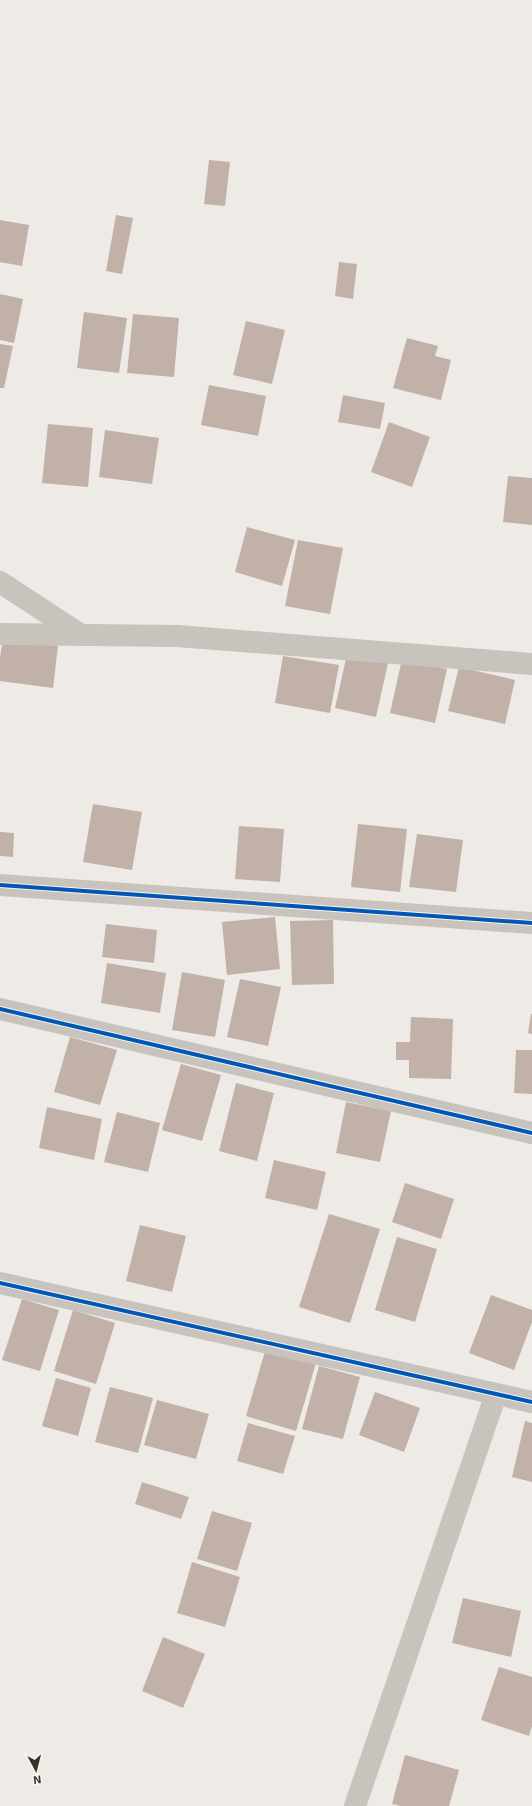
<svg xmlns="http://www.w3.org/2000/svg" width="532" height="1806" font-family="'Exo 2',sans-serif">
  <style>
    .building { fill: #c1b1a8 }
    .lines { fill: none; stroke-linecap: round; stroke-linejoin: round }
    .street { stroke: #c8c3bd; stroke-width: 22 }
    .cycleway-casing { stroke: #faf5ed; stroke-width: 6 }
    .cycleway { stroke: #0057b8; stroke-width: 4 }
  </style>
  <rect width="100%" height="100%" fill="#eeeae5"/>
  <path class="building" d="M209 160 230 162 225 206 204 204Z
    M116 215 133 218 122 274 106 271Z
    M0 220 29 225 22 266 0 262Z
    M339 262 357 264 353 299 335 296Z
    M0 294 23 299 14 343 0 340Z
    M84 312 127 318 119 373 77 368Z
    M133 314 179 318 174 377 127 373Z
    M246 321 285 330 272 384 233 375Z
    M407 338 438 346 435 356 451 360 441 400 393 388Z
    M0 344 13 346 4 388H0Z
    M209 385 266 396 258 436 201 425Z
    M343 395 385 403 380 429 338 422Z
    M389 422 430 437 412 487 371 472Z
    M48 424 93 428 88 487 42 483Z
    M105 430 159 438 152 484 99 477Z
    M508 476 532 478V525L503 522Z
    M247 527 295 540 282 586 235 572Z
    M298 540 343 548 330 614 285 606Z
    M3 638 58 646 53 688 0 681V658Z
    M347 654 388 663 376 717 335 708Z
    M283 656 339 665 330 713 275 703Z
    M402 659 447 669 435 723 390 713Z
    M459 667 515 680 505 724 448 711Z
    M93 804 142 812 132 870 83 862Z
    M358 824 407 829 400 892 351 887Z
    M239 826 284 829 280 882 235 879Z
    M0 832 14 833 13 857 0 856Z
    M417 834 463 840 456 892 409 887Z
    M275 917 280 969 227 975 222 922Z
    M333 920 334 984 292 985 290 921Z
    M106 924 157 930 154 963 102 957Z
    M107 963 166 973 160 1013 101 1003Z
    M182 972 225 980 215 1037 172 1030Z
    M240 979 281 987 268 1046 227 1037Z
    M531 1014H532V1034L528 1033Z
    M411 1017 453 1019 451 1079 409 1078V1060H396V1042H410Z
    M70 1037 117 1050 100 1105 54 1092Z
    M516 1050H532V1094L514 1093Z
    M181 1064 221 1075 202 1141 162 1130Z
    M236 1083 274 1093 257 1161 219 1151Z
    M346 1102 391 1111 380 1162 336 1153Z
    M47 1107 102 1119 94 1160 39 1148Z
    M117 1112 160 1123 148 1172 104 1162Z
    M274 1160 326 1172 317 1210 265 1198Z
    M405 1183 454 1199 441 1239 392 1222Z
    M329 1214 380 1229 350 1323 299 1307Z
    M140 1225 186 1236 172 1292 126 1281Z
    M397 1237 437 1249 415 1322 375 1310Z
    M491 1295 532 1310V1322L514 1370 469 1353Z
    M22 1299 59 1310 40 1371 2 1360Z
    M73 1310 115 1323 96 1384 54 1371Z
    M266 1348 316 1363 296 1431 246 1416Z
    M319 1366 360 1377 343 1439 302 1429Z
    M56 1378 91 1388 78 1436 42 1426Z
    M110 1387 153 1398 138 1453 95 1442Z
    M375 1392 420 1408 404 1452 359 1435Z
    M157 1400 209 1414 196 1459 144 1445Z
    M525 1421 532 1423V1482L512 1477Z
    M248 1423 295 1436 283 1474 237 1461Z
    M142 1482 189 1497 181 1519 135 1504Z
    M212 1511 252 1523 237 1571 197 1559Z
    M192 1562 240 1577 225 1627 177 1613Z
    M463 1598 521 1611 511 1657 452 1643Z
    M163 1637 205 1654 183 1708 142 1691Z
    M499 1667 532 1677V1726L529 1736 481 1720Z
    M405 1755 459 1770 449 1806H401L392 1804Z"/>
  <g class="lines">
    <path class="street" d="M0 582 81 635
      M0 634 177 636 532 664
      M0 885 532 923
      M0 1009 532 1133
      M0 1283 532 1402
      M355 1806 496 1394"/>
    <defs>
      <path id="cycleway" d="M0 885 532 923
        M0 1009 532 1133
        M0 1283 532 1402"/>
    </defs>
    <use href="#cycleway" class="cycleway-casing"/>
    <use href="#cycleway" class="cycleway"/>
  </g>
  <g transform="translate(36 1770) rotate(173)" stroke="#faf5ed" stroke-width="3" paint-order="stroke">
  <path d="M0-3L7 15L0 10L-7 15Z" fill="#39302b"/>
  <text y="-6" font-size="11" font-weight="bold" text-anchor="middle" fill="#39302b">N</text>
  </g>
</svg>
